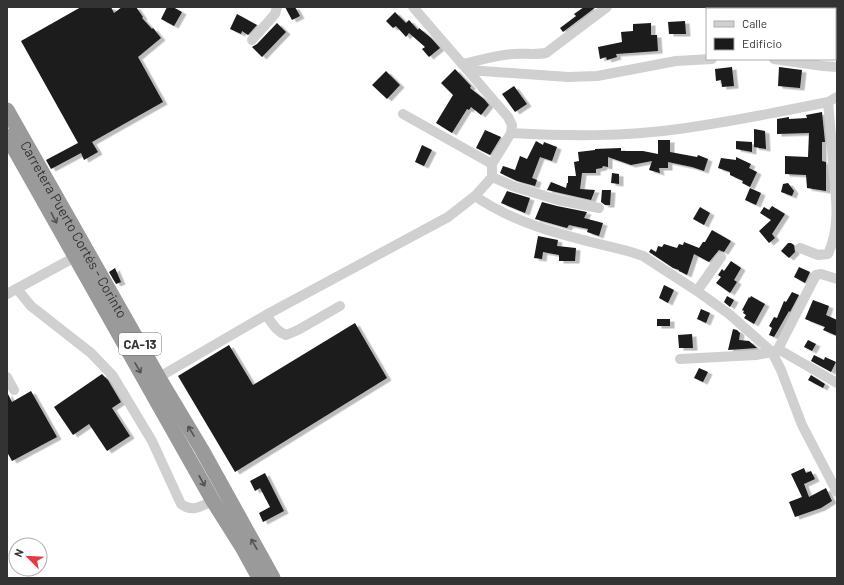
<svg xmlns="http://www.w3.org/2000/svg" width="844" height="585" font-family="Barlow,sans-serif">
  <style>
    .building { fill: #1a1a1a; filter: url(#shadow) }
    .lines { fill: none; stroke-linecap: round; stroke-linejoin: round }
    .minor { stroke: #d0d0d0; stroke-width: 10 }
    .highway { stroke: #9a9a9a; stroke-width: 15 }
    .oneway { stroke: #525252 }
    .labels { text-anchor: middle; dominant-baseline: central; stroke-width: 4; stroke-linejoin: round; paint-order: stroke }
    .shield { fill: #fff; stroke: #707070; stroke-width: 1 }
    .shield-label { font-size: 13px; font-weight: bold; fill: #333 }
    .street-label { font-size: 14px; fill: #333; stroke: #fff }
  </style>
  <defs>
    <filter id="shadow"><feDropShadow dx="4.5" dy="2.5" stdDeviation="0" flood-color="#0004"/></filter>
  </defs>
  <rect width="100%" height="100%" fill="#fff"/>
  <path class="building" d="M81 7H111L114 13 122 7H136L143 17 142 18 152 29 153 28 161 38 138 57 163 102 92 142 98 152 84 160 81 153 51 169 46 160 78 143 21 41Z
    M167 7H173L182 12 174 26 161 19Z
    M285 7H295L300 16 292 20Z
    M584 7H596L563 32 560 28 576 16 574 14Z
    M395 12 406 23 409 20 418 30 419 28 431 38 440 48 429 57 422 49 425 47 409 33 406 37 396 26 393 28 386 21Z
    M237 14 257 25 248 35 242 31 241 34 230 29Z
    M685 21 686 34H669L668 22Z
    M277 23 286 32 262 57 252 47 257 44Z
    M651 23V35H657L658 51 616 54 617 57 607 60 606 57 600 59 598 47 622 42 621 32 633 31V24Z
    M732 67 734 86 722 87 721 80 716 81 715 69Z
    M779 67 802 70 800 88 778 86Z
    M455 69 471 86 470 88 484 99 489 105 481 115 471 107 469 110 467 109 452 133 436 123 453 95 441 83Z
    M386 71 400 85 387 99 372 85Z
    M514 86 527 104 515 112 502 94Z
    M822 112 825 142H822V161L826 162V191L807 188 806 175 785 174V156L808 157 809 133 777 134V119L789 117V119L807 118 806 115Z
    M754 129 765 131 766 149 754 147Z
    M485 130 501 137 490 155 476 148Z
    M658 140H670V152L697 157 698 155 708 159 704 171 692 167 668 162V168H659L660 173 649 170 652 161 631 165 608 157V167L603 166 602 168 596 169V173H582L580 189 595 190 591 200 547 190 551 182 566 188 567 183H568V176H576L574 162 579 161 578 152 595 150V149L621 148V151H643L658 154Z
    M536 141 543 145 544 142 557 147 552 161 540 157 532 178 537 180 535 186 517 181 500 173 503 166 515 170 520 156 527 159Z
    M736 141 752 142V152L736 149Z
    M422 145 432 150 424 166 415 162Z
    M736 157 751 164 749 168 757 172 750 187 742 183 743 181 730 175V172L718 168 721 158 736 160Z
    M612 173 619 174V184L611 183Z
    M788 183 794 191 792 196 781 192 783 184Z
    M750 188 761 193 756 205 745 200Z
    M602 190H611L610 205H605L601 202Z
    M507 191 530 198 525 213 501 203Z
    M542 202 557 206 587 212 584 218 603 223 599 236 587 232 588 229 569 225 567 228 535 219Z
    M772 206 785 214 772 234 775 238 769 243 759 231 771 220 760 213 764 207 769 210Z
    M700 207 710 213 704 225 693 219Z
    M712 230 731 241 724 252 719 250 709 262 694 254 687 275 679 271V270L673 268 649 252 651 249 656 252 658 246 662 247 664 244 677 248 679 244 683 245 684 242 699 248 703 242H705Z
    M538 236 558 240 557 246 576 248 575 261H559V255L543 252 542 259 534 258Z
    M788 243H791L794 245 795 252 789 258 781 251Z
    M731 261 741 268 734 280 737 282 730 293 716 283 721 277 718 275 722 269 724 271Z
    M799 267 810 272 805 283 794 277Z
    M115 268 121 282 116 284 109 272Z
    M664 285 674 290 668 303 659 298Z
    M792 292 799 295 790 312 789 311 774 337 769 335 772 328 769 326 774 317 777 318 784 301 786 302Z
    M727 296 734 300 730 307 724 302Z
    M751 296 765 304 754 324 744 318 746 315 743 313 744 311 742 310 749 297 750 298Z
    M813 300 829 306 826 315 837 320V336L823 330 825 327 805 319Z
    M701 309 710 313 706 323 697 319Z
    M657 319H670V326H657Z
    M355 323 387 378 235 472 178 376 229 345 253 385Z
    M733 329 737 330 740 333 739 340 749 341 757 348 728 350Z
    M692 334 693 348H679L678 335Z
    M808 340 816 344 812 351 804 347Z
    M814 355 824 360 825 357 836 362 831 372 811 361Z
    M699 368 708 372 703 382 694 378Z
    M102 374 108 380 121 402 112 408 130 436 107 451 89 424 73 435 54 407Z
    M811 375 825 384 823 388 808 380Z
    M31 391 57 437 12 461 7 452V392L12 402Z
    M804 468 806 473 811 471 815 479 804 484 809 497 826 488 832 501 821 508 795 517 789 502 802 497 791 474Z
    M265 473 284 511 263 522 259 513 270 507 260 488 255 491 250 481Z"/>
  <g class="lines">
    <path class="minor" d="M252 40 275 14 277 7
      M774 59 823 66 837 67
      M462 64C478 61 495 55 512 54 524 53 535 55 546 53L607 7
      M468 70 568 77 597 76 676 61 712 59
      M403 114 492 164
      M511 133C567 136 623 137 679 129 729 122 779 112 828 102L837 97
      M492 177 515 187 558 200 599 208
      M475 196C521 228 577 238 631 252L643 256 697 291 729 314 772 352 781 370 802 425 837 492
      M800 248 818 255 828 254C841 226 836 196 833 166 832 145 830 123 828 102
      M17 289 31 306 91 353 113 376 152 441 181 504C193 513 200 506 213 501
      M697 291 721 257
      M7 294 75 257
      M266 315C272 323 276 331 286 335L298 330 340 306
      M778 349 837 383
      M680 359 756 355 772 352 778 349 816 275 821 274 837 279
      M7 377 14 390
      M154 380 266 315 448 217 475 196 492 177V164L511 133 512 125 508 117 413 7"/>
    <g class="highway">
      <path id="s1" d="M7 110 159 378 202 450 273 578"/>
      <path d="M7 136 213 501 242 547 259 578"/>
    </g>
  </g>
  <defs><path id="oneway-shaft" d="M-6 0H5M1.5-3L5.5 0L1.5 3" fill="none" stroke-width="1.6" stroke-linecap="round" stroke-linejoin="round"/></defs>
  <g class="oneway">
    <use href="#oneway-shaft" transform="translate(54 218) rotate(62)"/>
    <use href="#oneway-shaft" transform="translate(138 368) rotate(60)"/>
    <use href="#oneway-shaft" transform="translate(191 431) rotate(-121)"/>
    <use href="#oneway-shaft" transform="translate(202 481) rotate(61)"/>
    <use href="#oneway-shaft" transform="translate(254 544) rotate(-119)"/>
  </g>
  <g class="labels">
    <rect class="shield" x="119" y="333" width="42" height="22" rx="3"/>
    <g class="shield-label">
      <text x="140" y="344">CA-13</text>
    </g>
    <g class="street-label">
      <text stroke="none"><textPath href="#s1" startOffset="137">Carretera Puerto Cortés - Corinto</textPath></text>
    </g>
  </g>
  <rect width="844" height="585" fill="none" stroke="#333333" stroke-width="16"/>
  <rect x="706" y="8" width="130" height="52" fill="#ffffff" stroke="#adadad"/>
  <rect x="714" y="21" width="20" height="6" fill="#d0d0d0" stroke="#adadad"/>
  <text x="742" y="28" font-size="12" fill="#333333">Calle</text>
  <rect x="714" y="38" width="20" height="12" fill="#1a1a1a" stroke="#adadad"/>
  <text x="742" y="48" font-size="12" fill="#333333">Edificio</text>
  <g transform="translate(28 557) rotate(294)"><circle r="19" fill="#ffffff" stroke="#adadad"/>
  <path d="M0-3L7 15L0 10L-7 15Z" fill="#e63946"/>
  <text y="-6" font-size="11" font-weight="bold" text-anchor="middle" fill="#333333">N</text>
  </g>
</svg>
